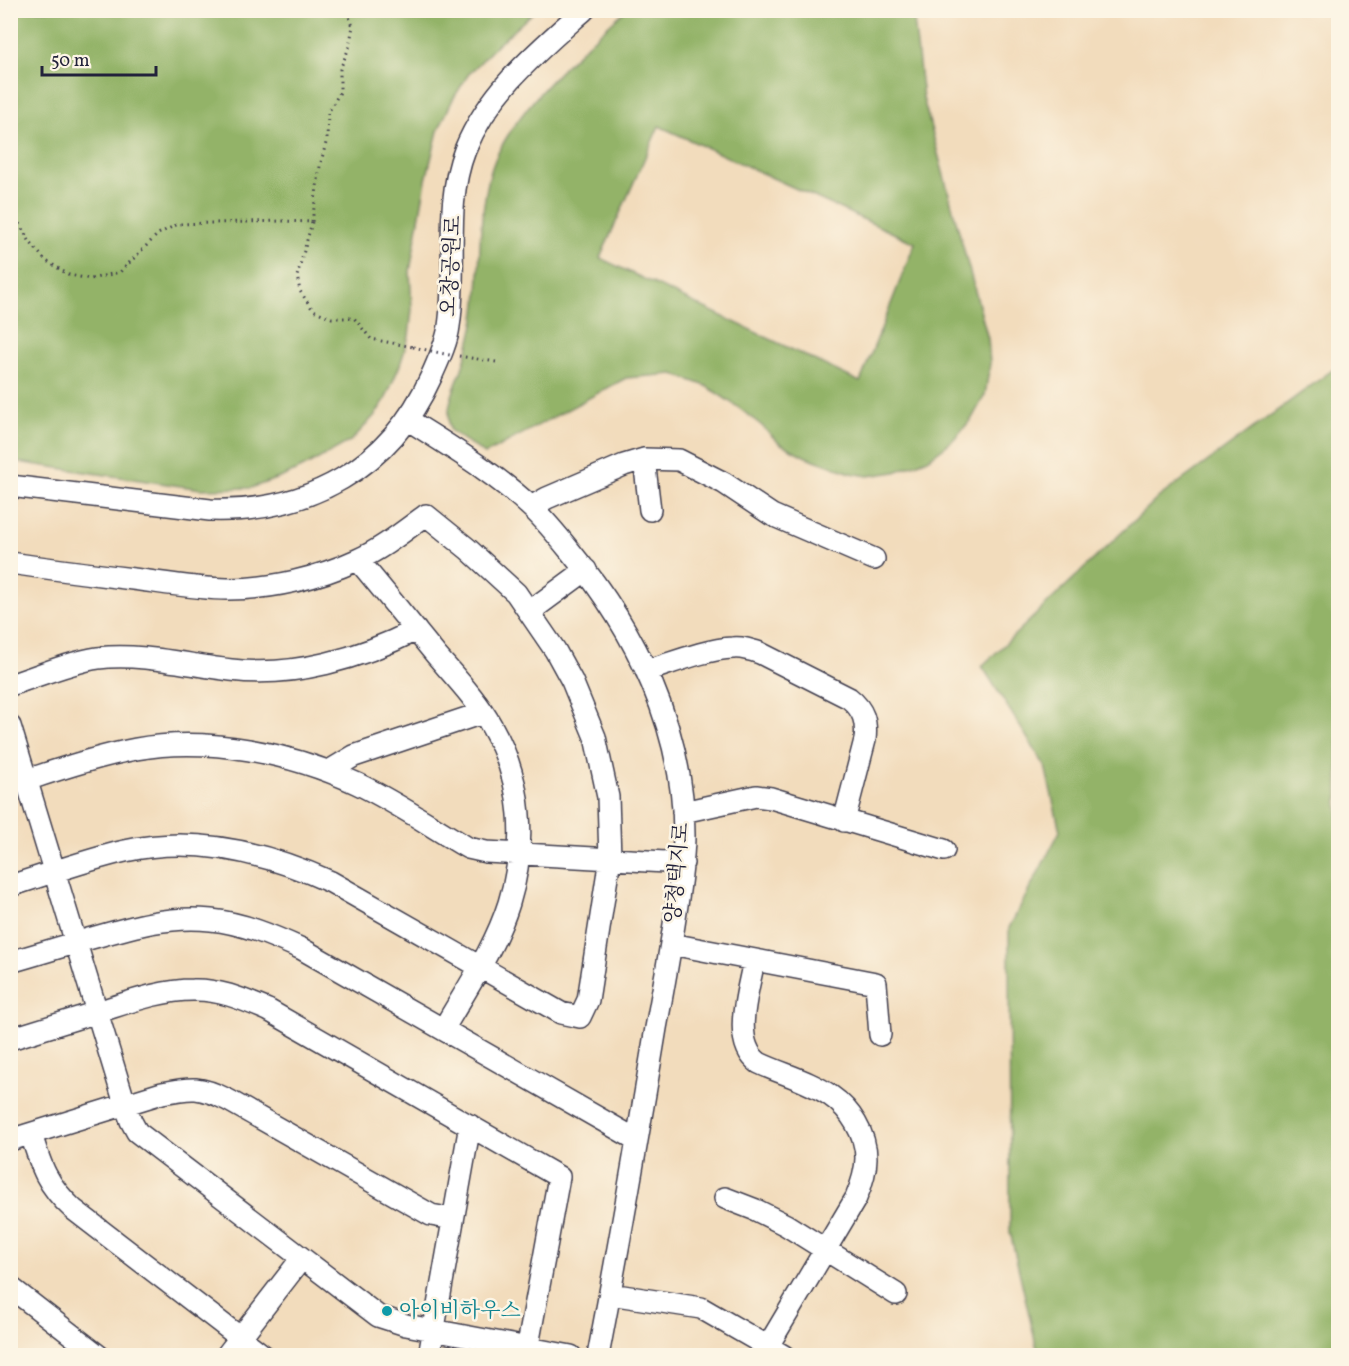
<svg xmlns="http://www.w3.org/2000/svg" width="1349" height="1366" font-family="Vollkorn,'Noto Serif KR',serif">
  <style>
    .forest { fill: #93b367; stroke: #5a6a51; stroke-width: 1.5; fill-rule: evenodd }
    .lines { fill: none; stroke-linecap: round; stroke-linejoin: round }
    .minor-casing { stroke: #413e4e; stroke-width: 24 }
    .path { stroke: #413e4e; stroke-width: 3; stroke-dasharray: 1.5 4.5; stroke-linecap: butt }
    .minor { stroke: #fff; stroke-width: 21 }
    .path-bridge { stroke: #413e4e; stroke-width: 3; stroke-dasharray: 1.5 4.5; stroke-linecap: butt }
    .culture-dot { fill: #0f9aa8; stroke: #fcf5e5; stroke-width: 2 }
    .labels { text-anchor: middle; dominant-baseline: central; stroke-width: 5; stroke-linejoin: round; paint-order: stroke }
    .street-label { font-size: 21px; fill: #22223b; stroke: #fcf5e5 }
    .culture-label { font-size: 21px; fill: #0d838f; stroke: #fcf5e5; text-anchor: start }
  </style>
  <rect width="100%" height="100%" fill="#fcf5e5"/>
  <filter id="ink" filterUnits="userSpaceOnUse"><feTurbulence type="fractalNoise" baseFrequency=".0167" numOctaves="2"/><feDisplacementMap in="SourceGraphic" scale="12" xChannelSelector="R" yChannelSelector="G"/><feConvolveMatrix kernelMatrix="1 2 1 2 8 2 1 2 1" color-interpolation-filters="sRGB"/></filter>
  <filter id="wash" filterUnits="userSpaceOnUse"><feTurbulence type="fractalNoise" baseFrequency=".008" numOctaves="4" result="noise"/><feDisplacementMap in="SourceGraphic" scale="24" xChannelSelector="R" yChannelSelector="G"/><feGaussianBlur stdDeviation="1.35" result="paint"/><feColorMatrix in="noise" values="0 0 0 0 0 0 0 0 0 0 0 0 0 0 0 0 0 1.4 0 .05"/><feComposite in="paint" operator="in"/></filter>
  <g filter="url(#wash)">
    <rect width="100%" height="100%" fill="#f2dcbc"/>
    <path class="forest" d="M11 10 535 11 496 46 468 75 453 99 438 131 426 180 410 271 412 309 409 336 400 365 385 400 375 415 352 440 304 467 282 477 251 488 201 489 11 461Z
      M626 10 913 11 923 98 988 339 990 364 985 395 971 420 952 441 928 459 895 472 868 476 851 473 806 457 779 443 761 425 735 405 706 386 673 374 626 378 485 454 450 430C445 406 454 391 462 369 467 354 471 339 474 324 482 284 477 250 483 211 486 191 489 171 498 153 523 102 583 47 626 10ZM659 126 915 243 860 382 600 258Z
      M1338 366V1355H1041L1036 1345 1010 1232 1009 928 1060 831 1045 766 982 666 1159 497Z"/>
  </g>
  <g filter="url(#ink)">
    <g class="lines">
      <defs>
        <path id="minor" d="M407 419C450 447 495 473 532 508 546 521 558 536 570 551 636 631 684 729 684 835 684 856 681 877 678 898 672 941 664 985 656 1028 638 1137 619 1246 598 1356
          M644 459 650 510
          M10 486 210 510C308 513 390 468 431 377 438 361 447 343 449 326 458 268 443 206 465 150 489 91 538 51 584 10
          M531 507 547 498 624 465 644 459 679 460 724 483 772 515 874 559
          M358 560C384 591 410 623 436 655 455 677 478 701 492 727 523 781 527 844 509 903 495 948 467 988 444 1028
          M10 563C51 569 92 574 133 579 164 583 197 589 228 589 272 589 318 578 357 560 382 549 404 531 426 515L468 549 516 593 555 650 572 681 595 737 608 797 610 858 588 1000 580 1017 561 1013 331 882C267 853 196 835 125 851 86 860 48 874 10 886
          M529 612 586 570
          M646 671C672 663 706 649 733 648 742 647 751 650 760 653L849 698C864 710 867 722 865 740L844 821
          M10 685C38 676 70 662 98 658 142 653 187 665 231 670 293 678 361 658 416 630
          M10 726 125 1104 131 1121 137 1132 378 1316 406 1325 571 1356
          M329 771 354 756 482 713
          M27 780C62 768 99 756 136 749 208 736 292 753 358 784 396 802 432 827 468 848L486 852 683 863
          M683 812 756 796 771 798 944 850
          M671 944 876 983 880 1035
          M754 960C749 990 730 1042 759 1063 782 1074 810 1081 831 1096 850 1109 866 1134 866 1158 866 1172 861 1186 856 1198L768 1346
          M10 962C35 955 60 947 85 940 127 928 167 915 211 920 243 923 273 936 302 949L637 1140
          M10 1039C43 1029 75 1019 107 1009 135 1000 164 990 193 990 220 989 244 1000 268 1010L559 1177 526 1356
          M31 1134C41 1167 47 1185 73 1209L264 1356
          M10 1140 162 1093C192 1087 200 1086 228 1100L431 1215 453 1219
          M725 1198 756 1210 786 1225 896 1294
          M10 1287 99 1356
          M610 1294 701 1308 784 1356
          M226 1356 302 1258
          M429 1356 470 1125"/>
      </defs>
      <use href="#minor" class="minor-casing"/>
      <path class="path" d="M10 208 30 242 45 260 69 275 91 279 120 272 158 234 178 224 282 221 312 222 320 166 327 139 328 113 340 92V69L349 48 353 26 346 10
        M312 222 297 276 300 291 313 310 332 318H354L371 339 413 347
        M459 356 496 362"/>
      <use href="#minor" class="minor"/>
      <path class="path-bridge" d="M413 347 454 356"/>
    </g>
  </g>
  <circle class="culture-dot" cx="387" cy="1311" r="6"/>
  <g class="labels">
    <g class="street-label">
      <text transform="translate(452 266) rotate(-87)">오창공원로</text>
      <text transform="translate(678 873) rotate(-85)">양청택지로</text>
    </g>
    <g class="culture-label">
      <text x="399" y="1311">아이비하우스</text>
    </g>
  </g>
  <rect width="1349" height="1366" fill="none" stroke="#fcf5e5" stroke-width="36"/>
  <path d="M42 66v9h114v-9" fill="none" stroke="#22223b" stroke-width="3"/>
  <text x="51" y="66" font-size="18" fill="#22223b" stroke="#fcf5e5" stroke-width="4.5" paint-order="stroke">50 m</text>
</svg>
